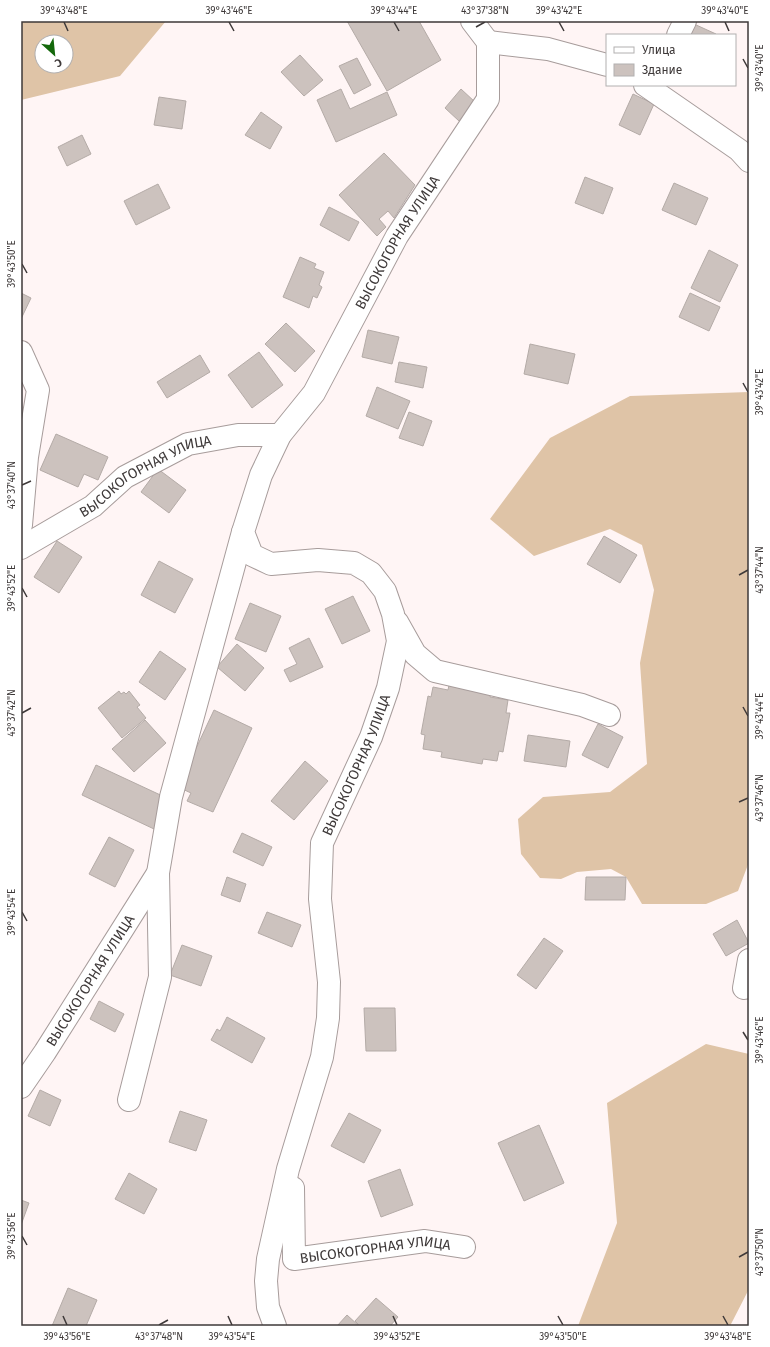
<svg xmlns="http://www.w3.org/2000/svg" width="770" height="1347" font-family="'Fira Sans',sans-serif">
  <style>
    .forest { fill: #dfc4a7; fill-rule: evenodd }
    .building { fill: #ccc2be; stroke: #b4aba7 }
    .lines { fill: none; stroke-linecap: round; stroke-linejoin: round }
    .minor-casing { stroke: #a79c9b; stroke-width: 24 }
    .minor { stroke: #fff; stroke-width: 22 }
    .ticks { fill: none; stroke: #3e3939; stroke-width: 1.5 }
    .labels { text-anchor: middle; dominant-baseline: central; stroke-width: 3.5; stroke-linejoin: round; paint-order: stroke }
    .street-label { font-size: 14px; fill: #3e3939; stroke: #fff }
    .neatline { fill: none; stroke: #3e3939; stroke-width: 1.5 }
    .ticks-label { font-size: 10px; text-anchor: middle; fill: #3e3939 }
  </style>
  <rect width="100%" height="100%" fill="#fff5f5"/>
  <path class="forest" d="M21 21H166L120 76 21 100ZM42 42H66V66H42Z
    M749 392V862L738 891 706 904H642L626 877 611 869 577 872 561 879 540 878 521 854 518 819 543 797 610 792 647 764 640 663 654 590 642 545 610 529 534 556 490 519 550 438 630 396Z
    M706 1044 749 1054V1289L730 1326H578L617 1223 607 1103Z"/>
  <path class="building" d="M347 21H419L441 60 387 91Z
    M694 24 716 34 715 35H689Z
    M300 55 323 80 304 96 281 72Z
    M357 58 371 85 354 94 339 66Z
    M341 89 350 109 387 92 397 115 336 142 317 100Z
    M461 89 475 102 459 121 445 108Z
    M633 94 654 104 640 135 619 125Z
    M159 97 186 101 182 129 154 125Z
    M261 112 282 127 270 149 245 135Z
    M82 135 91 154 67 166 58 147Z
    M384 153 415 185 394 218 388 211 379 219 386 227 377 236 339 195Z
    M585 177 613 188 603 214 575 203Z
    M674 183 708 198 696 225 662 210Z
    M158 184 170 208 136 225 124 201Z
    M329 207 359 222 349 241 320 225Z
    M709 250 738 265 720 302 691 288Z
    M300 257 316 264 314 268 324 272 319 285 322 287 317 298 313 296 309 308 283 297Z
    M21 293 31 298 21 319Z
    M690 293 720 307 709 331 679 317Z
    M286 323 315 351 295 372 265 344Z
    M368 330 399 337 392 364 362 357Z
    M530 344 575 354 568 384 524 374Z
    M259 352 283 385 252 408 228 375Z
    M200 355 210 372 167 398 157 382Z
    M399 362 427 367 423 388 395 382Z
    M377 387 410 401 398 429 366 416Z
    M409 412 432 421 423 446 399 438Z
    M56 434 108 457 98 480 84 474 78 487 40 470Z
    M158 469 186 490 169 513 141 492Z
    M604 536 637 555 620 583 587 564Z
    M57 541 82 557 59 593 34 577Z
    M159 561 193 579 175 613 141 595Z
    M353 596 370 631 342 644 325 609Z
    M250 603 281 616 266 652 235 639Z
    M309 638 323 667 290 682 284 670 297 664 289 648Z
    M237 644 264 668 245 691 217 667Z
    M160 651 186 669 165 700 139 682Z
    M449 685 491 693 490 697 508 700 506 713H510L503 752 499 751 497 761 483 759 482 764 441 757 442 752 423 749 425 735 421 734 428 696 431 697 433 687 448 690Z
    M119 691 121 694 124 692 126 694 129 691 140 705 137 707 146 718 122 738 98 708Z
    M214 710 252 728 213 812 187 801 191 793 178 787Z
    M145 720 166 743 134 772 112 749Z
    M598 724 623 737 608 768 582 755Z
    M528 735 570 741 566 767 524 761Z
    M305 761 328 781 294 820 271 801Z
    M96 765 169 799 154 829 82 795Z
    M242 833 272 847 263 866 233 852Z
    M109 837 134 850 115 887 89 874Z
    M227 877 246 884 240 902 221 895Z
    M586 877H626L625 900H585Z
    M267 912 301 925 292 947 258 933Z
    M737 920 749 943 726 956 713 934Z
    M544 938 563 951 536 989 517 975Z
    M182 945 212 956 201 986 170 975Z
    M99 1001 124 1014 115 1032 90 1019Z
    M364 1008H395L396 1051H366Z
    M227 1017 265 1038 252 1063 211 1040 217 1029 220 1031Z
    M40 1090 61 1100 50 1126 28 1116Z
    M180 1111 207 1120 196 1151 169 1142Z
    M349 1113 381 1130 364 1163 331 1146Z
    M539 1125 564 1183 524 1201 498 1143Z
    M400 1169 413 1205 381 1217 368 1181Z
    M129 1173 157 1189 144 1214 115 1199Z
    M21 1200 29 1203 21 1225Z
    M68 1288 97 1300 86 1326H52Z
    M376 1298 398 1317 390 1326H360L355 1321Z
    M347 1315 359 1326H337Z"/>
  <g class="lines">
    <defs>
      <g id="minor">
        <path d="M678 35 685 21"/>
        <path d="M488 42 548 49 607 65"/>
        <path d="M645 85 739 150 749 161"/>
        <path d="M21 352 38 390 27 457 21 525"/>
        <path id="s1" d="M21 548 93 506 125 477 188 444 238 435H280"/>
        <path d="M397 622 415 654 435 671 582 705 609 715"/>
        <path d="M744 988 749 960"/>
        <path id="s2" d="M21 1087 45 1052 158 873 171 797 243 532"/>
        <path d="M129 1100 160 977 158 873"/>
        <path id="s3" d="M293 1188 294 1259 425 1241 464 1247"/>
        <path id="s4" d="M275 1326 268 1307 266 1281 268 1259 288 1169 322 1057 328 1018 329 982 320 899 322 843 371 737 388 688 398 641 393 614 385 591 371 573 354 563 318 560 271 564 252 555 243 532 261 475 280 435 314 393 397 236 488 99V42L472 21"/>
      </g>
    </defs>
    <use href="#minor" class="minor-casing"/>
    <use href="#minor" class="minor"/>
  </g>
  <path class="ticks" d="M64 22 68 31M229 22 234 31M394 22 399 31M559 22 564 31M725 22 729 31M476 27 485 22M743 59 748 68M22 264 27 273M743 383 748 392M22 485 31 481M739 575 748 570M22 588 27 597M743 707 748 716M22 713 31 708M739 802 748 798M22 912 27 921M743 1032 748 1040M22 1236 27 1245M739 1257 748 1252M63 1316 67 1325M228 1316 232 1325M393 1316 397 1325M558 1316 563 1325M723 1316 728 1325M159 1325 168 1320"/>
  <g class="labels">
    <g class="street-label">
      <text stroke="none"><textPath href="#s4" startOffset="1263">ВЫСОКОГОРНАЯ УЛИЦА</textPath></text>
      <text stroke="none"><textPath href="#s1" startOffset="145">ВЫСОКОГОРНАЯ УЛИЦА</textPath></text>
      <text stroke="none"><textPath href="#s4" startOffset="578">ВЫСОКОГОРНАЯ УЛИЦА</textPath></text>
      <text stroke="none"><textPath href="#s2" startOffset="127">ВЫСОКОГОРНАЯ УЛИЦА</textPath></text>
      <text stroke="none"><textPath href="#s3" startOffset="153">ВЫСОКОГОРНАЯ УЛИЦА</textPath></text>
    </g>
  </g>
  <rect width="770" height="1347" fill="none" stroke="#ffffff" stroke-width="44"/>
  <rect x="606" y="34" width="130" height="52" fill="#ffffff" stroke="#b2b0b0"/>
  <rect x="614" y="47" width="20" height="6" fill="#ffffff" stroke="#b2b0b0"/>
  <text x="642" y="54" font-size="12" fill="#3e3939">Улица</text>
  <rect x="614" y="64" width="20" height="12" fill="#ccc2be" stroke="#b2b0b0"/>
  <text x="642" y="74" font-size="12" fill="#3e3939">Здание</text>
  <g transform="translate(54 54) rotate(153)"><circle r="19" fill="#ffffff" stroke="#b2b0b0"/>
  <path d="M0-3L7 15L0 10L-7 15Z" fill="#14680b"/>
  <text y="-6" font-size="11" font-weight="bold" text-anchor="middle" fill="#3e3939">С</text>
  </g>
  <rect x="22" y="22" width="726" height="1303" class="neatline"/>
  <g class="ticks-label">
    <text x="64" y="14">39°43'48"E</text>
    <text x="229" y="14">39°43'46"E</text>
    <text x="394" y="14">39°43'44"E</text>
    <text x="485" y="14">43°37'38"N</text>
    <text x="559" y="14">39°43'42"E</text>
    <text x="725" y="14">39°43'40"E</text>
    <text transform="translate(759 68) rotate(-90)" y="4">39°43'40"E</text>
    <text transform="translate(11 264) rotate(-90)" y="4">39°43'50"E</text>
    <text transform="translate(759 392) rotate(-90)" y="4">39°43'42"E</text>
    <text transform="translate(11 485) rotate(-90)" y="4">43°37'40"N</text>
    <text transform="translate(759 570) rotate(-90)" y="4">43°37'44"N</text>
    <text transform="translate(11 588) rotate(-90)" y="4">39°43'52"E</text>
    <text transform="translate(11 713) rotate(-90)" y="4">43°37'42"N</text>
    <text transform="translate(759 716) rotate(-90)" y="4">39°43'44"E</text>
    <text transform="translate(759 798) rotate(-90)" y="4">43°37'46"N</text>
    <text transform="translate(11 912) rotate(-90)" y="4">39°43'54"E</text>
    <text transform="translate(759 1040) rotate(-90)" y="4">39°43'46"E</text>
    <text transform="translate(11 1236) rotate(-90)" y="4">39°43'56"E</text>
    <text transform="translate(759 1252) rotate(-90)" y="4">43°37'50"N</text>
    <text x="67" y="1340">39°43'56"E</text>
    <text x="159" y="1340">43°37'48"N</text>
    <text x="232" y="1340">39°43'54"E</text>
    <text x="397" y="1340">39°43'52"E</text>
    <text x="563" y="1340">39°43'50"E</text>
    <text x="728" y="1340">39°43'48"E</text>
  </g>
</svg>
